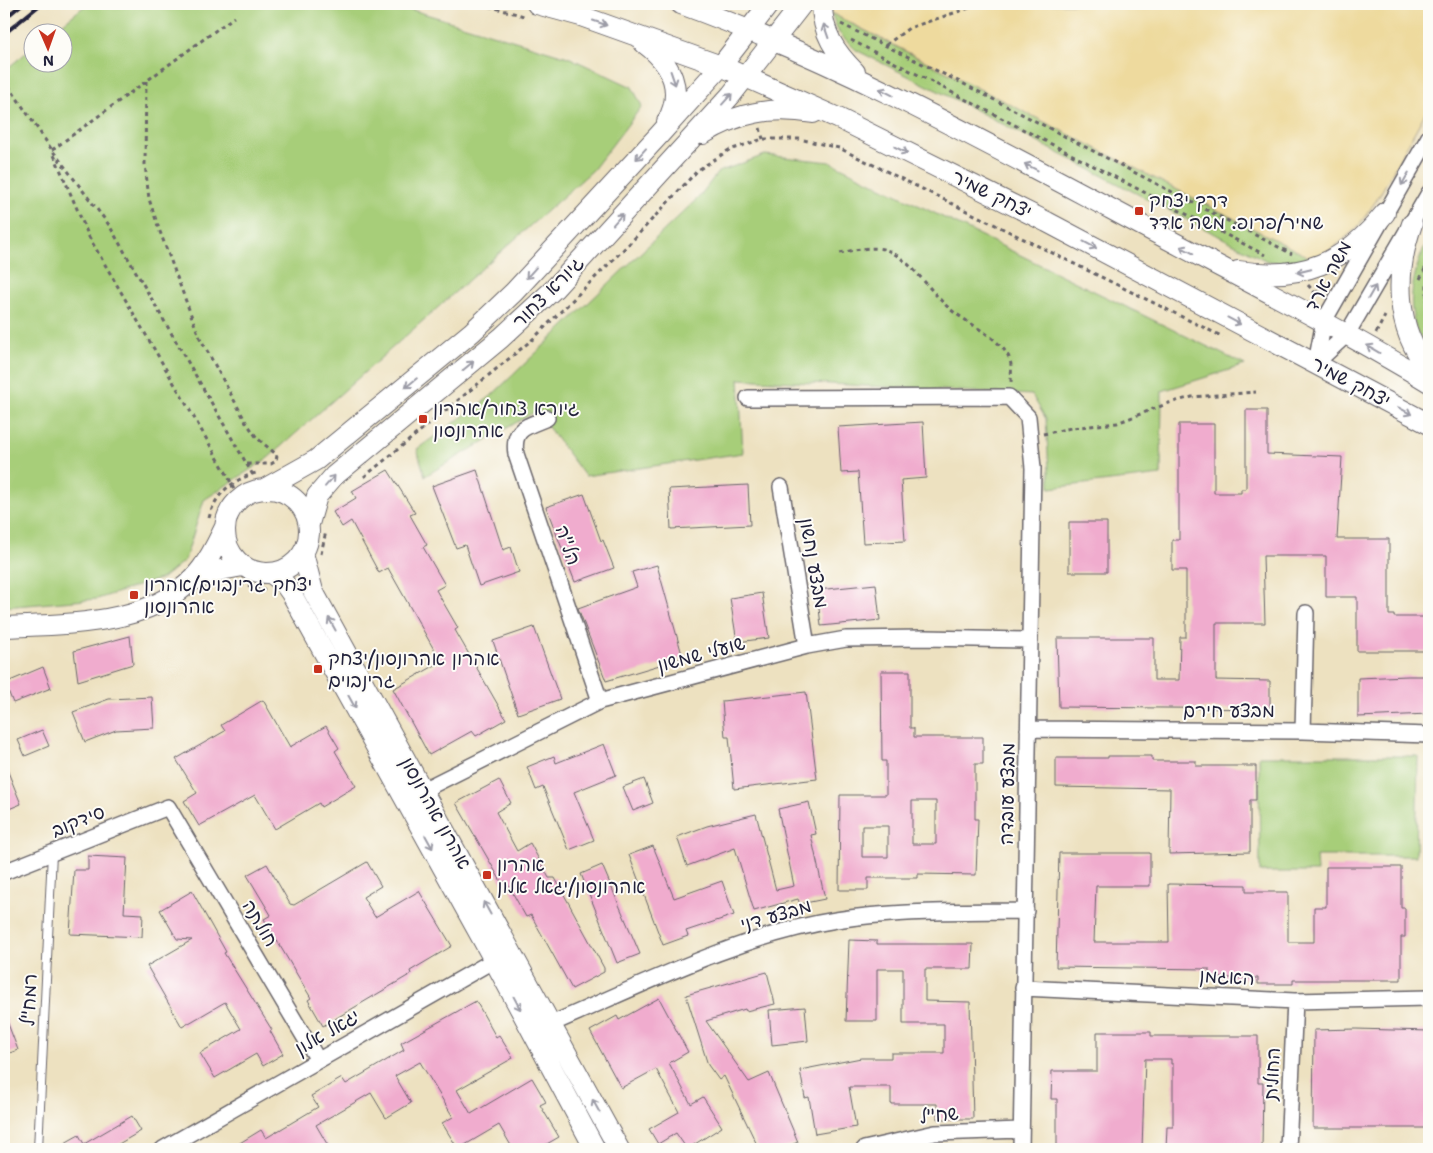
<svg xmlns="http://www.w3.org/2000/svg" width="1433" height="1153" font-family="'Shantell Sans','Playpen Sans Hebrew',sans-serif">
  <style>
    .green { fill: #a7ce79; stroke: #64785a }
    .sand { fill: #eeda9e; stroke: #887e6c }
    .building { fill: #f0acce; fill-rule: evenodd }
    .lines { fill: none; stroke-linecap: round; stroke-linejoin: round }
    .lane-casing { stroke: #69656a; stroke-width: 10 }
    .street-casing { stroke: #69656a; stroke-width: 18 }
    .secondary-casing { stroke: #69656a; stroke-width: 22 }
    .path { stroke: #69656a; stroke-width: 3; stroke-dasharray: 4 4; stroke-linecap: butt }
    .lane { stroke: #fff; stroke-width: 8 }
    .street { stroke: #fff; stroke-width: 15 }
    .secondary { stroke: #fff; stroke-width: 20 }
    .rail { stroke: #22223b; stroke-width: 4 }
    .oneway { stroke: #9c9ca7 }
    .poi-dot { fill: #c8321e; stroke: #fdfcf7; stroke-width: 2 }
    .labels { text-anchor: middle; dominant-baseline: central; stroke-width: 4; stroke-linejoin: round; paint-order: stroke }
    .street-label { font-size: 19px; fill: #22223b; stroke: #fdfcf7 }
    .poi-label { font-size: 19px; fill: #22223b; stroke: #fdfcf7; text-anchor: start }
  </style>
  <rect width="100%" height="100%" fill="#fdfcf7"/>
  <filter id="ink" filterUnits="userSpaceOnUse"><feTurbulence type="fractalNoise" baseFrequency=".02" numOctaves="2"/><feDisplacementMap in="SourceGraphic" scale="10" xChannelSelector="R" yChannelSelector="G"/><feConvolveMatrix kernelMatrix="1 2 1 2 8 2 1 2 1" color-interpolation-filters="sRGB"/></filter>
  <filter id="wash" filterUnits="userSpaceOnUse"><feTurbulence type="fractalNoise" baseFrequency=".0096" numOctaves="4" result="noise"/><feDisplacementMap in="SourceGraphic" scale="20" xChannelSelector="R" yChannelSelector="G"/><feGaussianBlur stdDeviation="1.12" result="paint"/><feColorMatrix in="noise" values="0 0 0 0 0 0 0 0 0 0 0 0 0 0 0 0 0 1.4 0 .05"/><feComposite in="paint" operator="in"/></filter>
  <g filter="url(#wash)">
    <rect width="100%" height="100%" fill="#ede1c0"/>
    <path class="green" d="M87 4H377L409 9 568 57 632 87 642 106 593 170 268 458 204 500 185 560 163 578 97 599 4 607V71L32 48V62H62V32H52Z
      M831 13 848 22 1313 259 1291 263 1267 261 962 103 856 50 839 33Z
      M765 155 830 162 1245 365 1162 391 1161 475 1050 488 1046 419 1032 395 739 379 743 453 585 476 536 411 425 476 417 449 490 397 699 197 718 172Z
      M1429 237V349C1425 342 1417 334 1415 326 1406 296 1416 264 1429 237Z
      M1259 756H1418L1416 856H1316L1317 872H1260Z"/>
    <path class="sand" d="M834 4H1429V106L1378 198 1357 228 1332 249 1313 259 831 13Z"/>
    <g id="blocks">
      <path class="building" d="M1246 410H1267V454L1342 457 1337 539H1389V615H1394V617H1429V651H1357V597H1326V556H1263L1265 623H1216V680L1270 681V709L1059 707 1057 638H1154V680H1179L1180 637H1186V570H1172V540H1179V424H1214V493H1241V489H1246Z
        M923 422 926 478 901 480 905 541 863 543 858 472 841 473 838 427Z
        M388 470 415 513 410 515 427 545 423 547 445 585 436 590 458 628 455 630 506 719 476 736 472 731 429 755 393 689 441 662 388 568 379 573 351 521 342 527 333 512 356 498 352 491Z
        M477 470 503 550 511 547 519 572 479 586 465 545 456 548 432 486Z
        M748 485 750 525 671 529 669 489Z
        M584 494 601 541 603 540 614 568 575 582 546 507Z
        M1069 522H1107V572H1069Z
        M657 565 683 658 606 681 578 608 637 587 632 572Z
        M876 584 880 620 821 626 817 590Z
        M762 593 769 638 737 642 730 598Z
        M534 627 560 699 518 714 493 641Z
        M130 636 133 664 78 681 74 651Z
        M43 667 51 688 13 703 5 683Z
        M881 671H910V728H914V737H983V764H975V819H978L976 875 918 874V878H868V890H839L840 795H886V761H882ZM912 801H936V844H912ZM862 826H888V857H862Z
        M1408 676H1429V714L1358 717V678Z
        M806 692 817 779 734 789 729 737H725L722 701Z
        M152 697 154 728 116 730 85 742 73 712 109 699Z
        M263 700 290 747 326 726 339 748 335 751 356 786 321 807 319 803 275 829 255 795 199 826 184 801 197 793 176 759 225 731 221 725Z
        M42 730 49 746 25 756 18 740Z
        M604 744 616 775 574 792 594 840 569 850 543 787 536 790 527 767 554 756 556 763Z
        M1108 756H1152V761H1196V766H1256V800H1250V852L1169 854 1170 789 1056 787V758H1108Z
        M4 762 21 804 4 811Z
        M644 779 653 803 633 811 623 787Z
        M499 780 511 803 496 812 517 851 530 843 549 878H555L604 968V972L572 989 531 915 526 917 506 881 502 883 456 803Z
        M809 802 816 834 811 835 825 899 800 904 798 899 754 911 735 848 687 866 677 837 707 826 756 814 776 890 794 886 778 809Z
        M653 846 674 898 722 881 734 915 686 931 688 936 663 945 629 855Z
        M1059 853H1150V886H1096L1094 942H1169L1168 884 1246 885V892H1288V942H1314V907H1326V867H1401V908H1405V937H1401V980H1293V984H1258V978H1209V969L1056 967Z
        M88 856 127 858 124 913 143 914 142 937 70 934 74 870H88Z
        M367 862 381 886 363 897 375 917 419 891 452 946 410 971 411 974 323 1026 308 1000 311 998 264 919 271 915 247 875 267 864 290 904 294 905Z
        M602 865 640 954 617 963 581 874Z
        M192 891 226 952 224 953 272 1030 270 1031 283 1054 263 1066 256 1054 215 1078 200 1053 241 1029 225 1002 182 1027 147 966 192 940 177 939 160 910Z
        M849 940 877 941V944H973L972 969H925V1001L970 1002 973 1119H937V1104H891V1087H849L856 1127 815 1134 809 1097 805 1098 800 1070 861 1058H891V1053H944V1024H903V969H877V1021H846Z
        M767 972 775 1004 746 1011 745 1009 706 1021 749 1082 769 1073 798 1142 782 1149H759L724 1076 719 1080 708 1065 686 995Z
        M659 998 688 1052 669 1063 691 1104 703 1097 722 1127 687 1149 676 1133 658 1144 649 1129 679 1112 656 1069 621 1088 590 1031 617 1016 619 1020Z
        M476 1001 496 1037 499 1035 513 1058 457 1090 471 1114 532 1078 546 1102 540 1105 559 1137 538 1149H513L499 1125 458 1149 442 1123 453 1117 420 1062 395 1076 411 1103 386 1118 371 1093 316 1125 330 1149H230L261 1130 266 1138 318 1107 311 1096 342 1078 346 1084 404 1050 401 1043Z
        M805 1007 808 1041 772 1045 769 1010Z
        M5 1016 18 1050 4 1055V1017Z
        M1356 1029 1429 1031V1128H1313L1314 1030Z
        M1097 1032H1151V1036H1258V1083H1263L1262 1149H1166L1167 1127H1173V1064H1171V1059H1145L1142 1149H1057V1099H1051L1052 1071H1097Z
        M132 1116 141 1131 110 1149H54L79 1135 84 1144Z"/>
    </g>
  </g>
  <g filter="url(#ink)">
    <use href="#blocks" fill-opacity="0" stroke="#69656a" stroke-width="1"/>
    <g class="lines">
      <defs>
        <path id="lane" d="M38 1149 52 853"/>
        <path id="street" d="M1316 363 1324 321 1429 137
          M1316 363 1347 334 1429 193
          M748 398 1009 397 1028 417 1033 468 1021 1149
          M547 418C526 427 512 428 516 454L600 701
          M781 487 807 646
          M1028 729 1303 731 1429 735
          M1303 731 1306 613
          M413 795 600 701 807 646 846 639 925 638 1029 640
          M4 872 168 807 318 1060
          M1023 988 1295 1001 1429 998
          M551 1024C640 986 741 935 836 920 899 910 963 912 1026 911
          M163 1149 503 955
          M864 1149 935 1133 1021 1130
          M1288 1149 1295 1001"/>
        <path id="secondary" d="M537 4 581 16 721 66 840 119 1047 222 1429 424
          M681 4C830 58 970 134 1111 209 1217 266 1326 320 1429 382
          M822 4C822 33 835 52 855 72
          M644 43C671 63 685 90 667 122
          M703 134C738 112 773 106 813 113
          M1412 224C1395 272 1394 328 1429 369
          M1238 271C1302 281 1345 263 1385 213
          M266 488 316 460 472 332 514 292 660 134 721 66 769 4
          M225 531a42 42 0 1 1 84 0a42 42 0 1 1-84 0Z
          M309 524 317 496 334 476 501 338 554 289 731 95 802 4
          M303 553 313 591 619 1149
          M271 573 284 583 291 593 494 960 595 1149
          M191 581 221 570 243 566
          M4 627C68 624 160 626 202 568 212 555 218 541 225 527"/>
      </defs>
      <use href="#lane" class="lane-casing"/>
      <use href="#street" class="street-casing"/>
      <use href="#secondary" class="secondary-casing"/>
      <path class="path" d="M481 4 524 16
        M841 24 958 81 1292 254
        M851 40 1265 255
        M886 45 909 28 981 4
        M4 79 52 150 109 225 253 475
        M146 81 145 164 149 199 159 229 199 336 246 422 257 438 277 455 276 461 271 464H247
        M760 128 763 139
        M52 150 234 17
        M54 155 89 237 228 476 238 499
        M840 253C854 250 875 245 889 251 915 264 929 291 950 309 968 324 994 334 1007 354 1013 362 1011 374 1011 384
        M1429 277 1427 281V310L1429 317
        M1420 279 1429 261
        M1308 285 1316 294
        M1316 294 1322 284
        M1376 333 1385 316
        M1043 434 1071 428 1117 423 1169 403 1192 397 1256 392
        M364 477 533 339 631 242 698 170 729 150 763 139H799L839 148 1223 337
        M209 518C215 494 232 480 256 473
        M321 554 326 531
        M240 584 265 590"/>
      <use href="#lane" class="lane"/>
      <use href="#street" class="street"/>
      <use href="#secondary" class="secondary"/>
      <path class="rail" d="M4 19 22 4
        M4 34 41 4"/>
    </g>
    <defs><path id="oneway-shaft" d="M-6 0H5M1.5-3L5.5 0L1.5 3" fill="none" stroke-width="1.6" stroke-linecap="round" stroke-linejoin="round" transform="scale(1.25)"/></defs>
    <g class="oneway">
      <use href="#oneway-shaft" transform="translate(600 23) rotate(19)"/>
      <use href="#oneway-shaft" transform="translate(826 31) rotate(-109)"/>
      <use href="#oneway-shaft" transform="translate(673 78) rotate(71)"/>
      <use href="#oneway-shaft" transform="translate(886 92) rotate(-153)"/>
      <use href="#oneway-shaft" transform="translate(727 99) rotate(-48)"/>
      <use href="#oneway-shaft" transform="translate(901 150) rotate(26)"/>
      <use href="#oneway-shaft" transform="translate(641 154) rotate(132)"/>
      <use href="#oneway-shaft" transform="translate(1031 167) rotate(-153)"/>
      <use href="#oneway-shaft" transform="translate(1405 179) rotate(120)"/>
      <use href="#oneway-shaft" transform="translate(618 219) rotate(-48)"/>
      <use href="#oneway-shaft" transform="translate(1090 245) rotate(28)"/>
      <use href="#oneway-shaft" transform="translate(1187 250) rotate(-152)"/>
      <use href="#oneway-shaft" transform="translate(1304 271) rotate(166)"/>
      <use href="#oneway-shaft" transform="translate(531 273) rotate(132)"/>
      <use href="#oneway-shaft" transform="translate(1372 292) rotate(-60)"/>
      <use href="#oneway-shaft" transform="translate(1234 321) rotate(28)"/>
      <use href="#oneway-shaft" transform="translate(1373 349) rotate(-149)"/>
      <use href="#oneway-shaft" transform="translate(468 366) rotate(-40)"/>
      <use href="#oneway-shaft" transform="translate(411 383) rotate(141)"/>
      <use href="#oneway-shaft" transform="translate(1405 411) rotate(28)"/>
      <use href="#oneway-shaft" transform="translate(330 481) rotate(-49)"/>
      <use href="#oneway-shaft" transform="translate(332 624) rotate(-119)"/>
      <use href="#oneway-shaft" transform="translate(352 702) rotate(61)"/>
      <use href="#oneway-shaft" transform="translate(429 842) rotate(61)"/>
      <use href="#oneway-shaft" transform="translate(487 908) rotate(-119)"/>
      <use href="#oneway-shaft" transform="translate(517 1003) rotate(62)"/>
      <use href="#oneway-shaft" transform="translate(596 1106) rotate(-119)"/>
    </g>
  </g>
  <g class="poi-dot">
    <rect x="1134" y="206" width="10" height="10" rx="2.5"/>
    <rect x="418" y="414" width="10" height="10" rx="2.5"/>
    <rect x="129" y="590" width="10" height="10" rx="2.5"/>
    <rect x="313" y="664" width="10" height="10" rx="2.5"/>
    <rect x="482" y="870" width="10" height="10" rx="2.5"/>
  </g>
  <g class="labels">
    <g class="street-label">
      <text transform="translate(992 194) rotate(26)">יצחק שמיר</text>
      <text transform="translate(1328 276) rotate(-62)">משה ארד</text>
      <text transform="translate(548 292) rotate(-45)">גיורא צחור</text>
      <text transform="translate(1351 382) rotate(28)">יצחק שמיר</text>
      <text transform="translate(568 545) rotate(71)">הל"ה</text>
      <text transform="translate(814 563) rotate(80)">מבצע נחשון</text>
      <text transform="translate(701 654) rotate(-15)">שועלי שמשון</text>
      <text x="1229" y="710">מבצע חירם</text>
      <text transform="translate(1007 794) rotate(-89)">מבצע עובדה</text>
      <text transform="translate(436 813) rotate(61)">אהרון אהרונסון</text>
      <text transform="translate(78 821) rotate(-22)">סידקוב</text>
      <text transform="translate(776 915) rotate(-16)">מבצע דני</text>
      <text transform="translate(260 923) rotate(59)">חולתה</text>
      <text transform="translate(1227 977) rotate(3)">האגמן</text>
      <text transform="translate(29 1000) rotate(-87)">רמח"ל</text>
      <text transform="translate(327 1032) rotate(-30)">יגאל אלון</text>
      <text transform="translate(1272 1074) rotate(-87)">החולית</text>
      <text transform="translate(939 1115) rotate(-6)">שח"ל</text>
    </g>
    <g class="poi-label">
      <text x="1149" y="200">דרך יצחק<tspan x="1149" dy="22">שמיר/פרופ. משה אדד</tspan></text>
      <text x="433" y="408">גיורא צחור/אהרון<tspan x="433" dy="22">אהרונסון</tspan></text>
      <text x="144" y="584">יצחק גרינבוים/אהרון<tspan x="144" dy="22">אהרונסון</tspan></text>
      <text x="328" y="658">אהרון אהרונסון/יצחק<tspan x="328" dy="22">גרינבוים</tspan></text>
      <text x="497" y="864">אהרון<tspan x="497" dy="22">אהרונסון/יגאל אלון</tspan></text>
    </g>
  </g>
  <rect width="1433" height="1153" fill="none" stroke="#fdfcf7" stroke-width="20"/>
  <g transform="translate(48 48) rotate(178)"><circle r="24" fill="#fdfcf7" stroke="#a5a5ac"/>
  <path d="M0-4L9 19L0 12L-9 19Z" fill="#c8321e"/>
  <text y="-8" font-size="14" font-weight="bold" text-anchor="middle" fill="#22223b">N</text>
  </g>
</svg>
